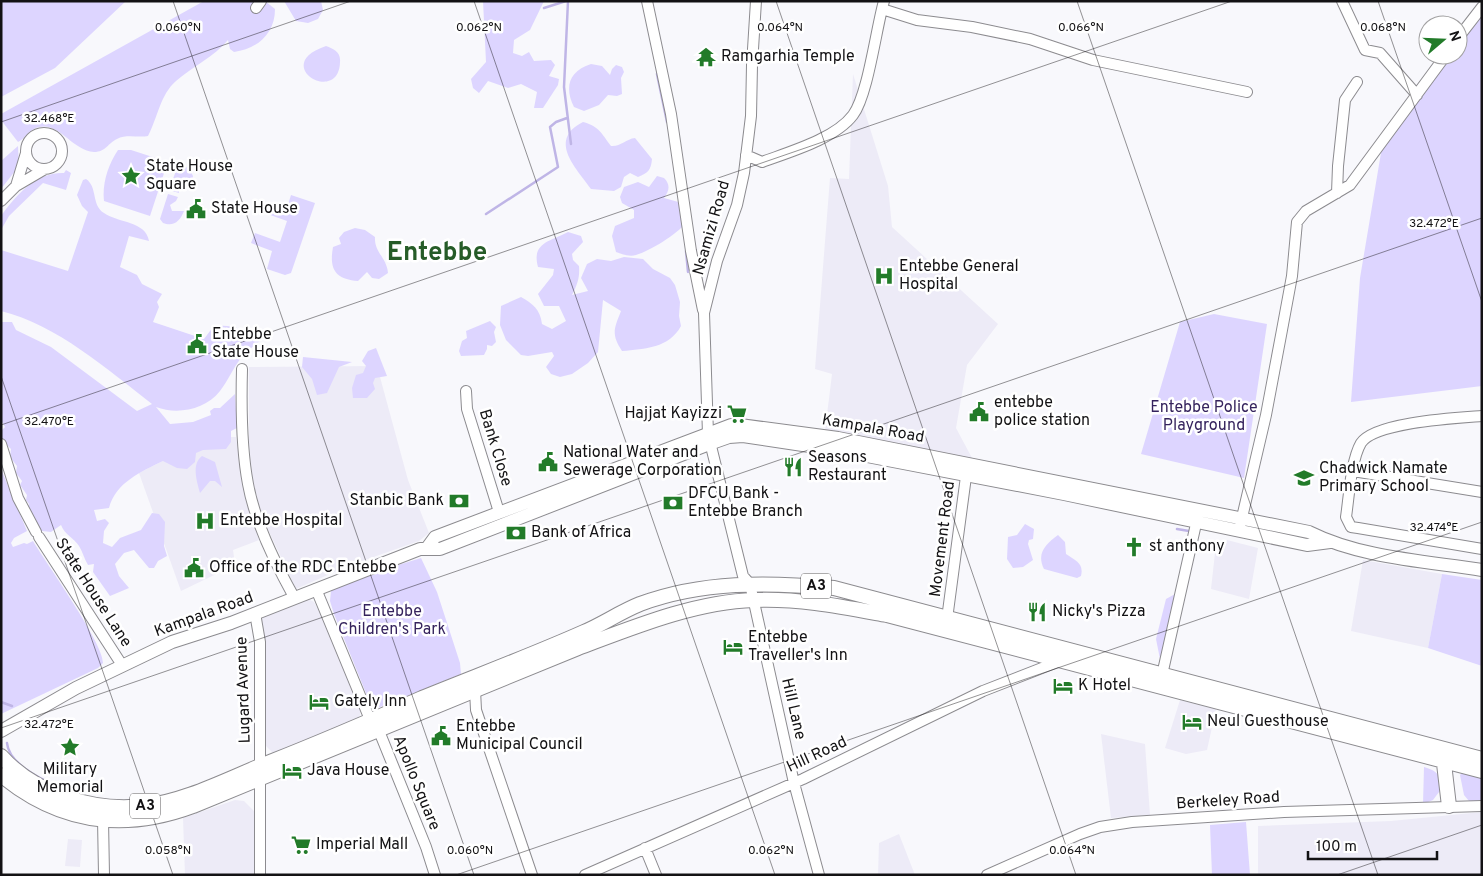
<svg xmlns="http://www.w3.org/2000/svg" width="1483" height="876" font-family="Overpass,sans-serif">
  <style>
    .built { fill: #edebf7 }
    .green { fill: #ddd5ff }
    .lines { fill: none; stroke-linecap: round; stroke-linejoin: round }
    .stream { stroke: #bfb5e6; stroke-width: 2.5 }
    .minor-casing { stroke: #8c8b8f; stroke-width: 12 }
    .major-casing { stroke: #8c8b8f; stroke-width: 14 }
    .highway-casing { stroke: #8c8b8f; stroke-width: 16 }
    .minor { stroke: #fff; stroke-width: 10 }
    .major { stroke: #fff; stroke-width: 12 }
    .highway { stroke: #fff; stroke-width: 14 }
    .ticks { fill: none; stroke: #131214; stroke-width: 1; stroke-opacity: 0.45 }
    .labels { text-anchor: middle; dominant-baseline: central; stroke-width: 5; stroke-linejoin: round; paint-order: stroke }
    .shield { fill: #fff; stroke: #5a595a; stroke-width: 1 }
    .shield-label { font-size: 15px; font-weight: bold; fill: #131214 }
    .poi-label { font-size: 16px; fill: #131214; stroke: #fff; text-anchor: start }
    .street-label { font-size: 16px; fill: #131214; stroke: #fff }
    .park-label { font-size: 16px; fill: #35235d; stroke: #fff }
    .town-label { font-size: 26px; font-weight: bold; fill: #265c28; stroke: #fff }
    .ticks-label { font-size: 12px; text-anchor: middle; fill: #131214; stroke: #fff; stroke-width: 5; stroke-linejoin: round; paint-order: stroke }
  </style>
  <rect width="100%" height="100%" fill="#f8f8fc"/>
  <path class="built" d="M853 74 888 186 892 227 998 324 967 365 956 428 980 473 825 431 832 374 815 369 830 178 849 179Z
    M377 366 408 480 429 533 419 541 348 566 296 589 264 521 253 484 249 445V367Z
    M228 437H236L244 489 259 540 233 550 235 565 181 591 139 473 175 455Z
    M1227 540 1258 548 1249 599 1211 589 1215 553 1222 552Z
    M1363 560 1442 574 1428 648 1351 631Z
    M308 599 314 602 320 613 360 709V715L357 720 273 753 266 746 261 622 263 617Z
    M1180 700 1216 709 1207 750 1186 754 1165 748Z
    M1101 734 1145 744 1150 815 1111 818Z
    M235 800 244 801 255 812 257 875H185L183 818Z
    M1482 812V875H1258V826L1391 821Z
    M899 834 915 875H878L879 843Z
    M68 839 82 840 80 867 65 866Z"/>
  <path class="green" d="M1 1H126L55 68 1 97Z
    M204 1H265L275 9C275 34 257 49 234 52L230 49 228 40C214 57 193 66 176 81 160 95 158 117 148 136 139 138 126 134 117 139 108 143 106 152 94 152 72 150 59 122 39 127 29 129 25 139 18 142L1 120V114Z
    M284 1H321L323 10 318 19 308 23 296 21Z
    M483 1H544L530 30 514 40 513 53 522 56 529 52 534 61 551 60 555 65 549 76 559 79 558 85 543 108H534L537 92 521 84 508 88 488 81 479 93 473 88 471 79 486 62Z
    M1482 13V386L1351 402 1360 278 1383 141 1449 55H1458V43Z
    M326 46C334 49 341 52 340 62 339 106 269 65 326 46Z
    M591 64 602 66 610 75 612 69 616 65 622 67 624 72 621 78 622 94 617 96 608 95 599 105 584 111 574 107C564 87 569 71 591 64Z
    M583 122C599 126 602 134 611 146 620 147 626 139 635 138L652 159C651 170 648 173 638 177L630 173 624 177 621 187 614 191 591 189C576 168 547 140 583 122Z
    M18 146 19 166 1 189V161Z
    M118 150H131L165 161 167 164 150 216 104 201C102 184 108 165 118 150Z
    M182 166 189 168 193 176 192 185 184 180 178 182 179 193 169 190 177 168Z
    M66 170 71 173 66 190 43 183 9 216 1 230V216C16 195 36 172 64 173Z
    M657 176 664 178C671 185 669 191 664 198L682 203 686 223C677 234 650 251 636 255 629 257 622 254 616 252L612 236 615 226 634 218V210L622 203 620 197 624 187 638 182 649 187Z
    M86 179C98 187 91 205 104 213 118 223 146 221 149 241L129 236 120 267 137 275 142 284 162 294 157 302 159 307 153 322 204 339 213 327C230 323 246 330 261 340 255 345 247 351 241 358 233 368 228 381 220 391 205 410 177 415 156 407L170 424 193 422 211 415 210 411 214 408H220L235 394 237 428 231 431V442L226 449 203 450 196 453 195 462 187 469 177 468 163 461C141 472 116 482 109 508L94 510 97 521 105 519 109 523 104 531 103 543 112 547 120 538 141 530 152 513 159 514 165 522 164 546 167 556 158 561 154 568H149L134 550 124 553 115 564 119 576 129 588 110 596 93 572 94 564 88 565C84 559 83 552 79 546 74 538 65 535 61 525L51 532 33 530 27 513 29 504 26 500 27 495 20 485 22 481 16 473 17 466 10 457 11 449 1 439V431L5 427 1 420V322H12L16 330 51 347 137 411 152 404C107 369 57 325 1 311V250L68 271 88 212 82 206 77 195 83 180Z
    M168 194 178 197 176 201 170 205 172 211H184C180 221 174 227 163 223L160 219Z
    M291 195 315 203 291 273 285 275 267 269 272 251 251 243 255 233 280 242 287 221 262 212 265 204 286 211Z
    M355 228 365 230 375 237C374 252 387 258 388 273L379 279 372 278 367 272 358 281C335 279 329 269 333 247L341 244 339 238 344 232Z
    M568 232 581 236 583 242 572 254 573 260 579 266C580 278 577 285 572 295L588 291 581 278 587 264 597 259 611 261 624 257 643 259 653 269 670 278 675 285 680 302 679 316 681 326C669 348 645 349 622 351 611 334 614 329 621 311L603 300 598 352 588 363 572 374 560 377 551 374 546 367 554 356 552 352 528 356 521 355 506 340 500 325 501 306 521 297C533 304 540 309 542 324L552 329 566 321 559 306H544L538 294 553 275 554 269 538 267C531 242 552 241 568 232Z
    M1214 314 1267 324 1244 478 1141 454 1180 322Z
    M490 321 496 327 494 332 496 342 492 346 487 345V349L484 355 461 356 459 351 462 341 467 338 466 331Z
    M376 348 387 376 375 378 373 383 375 389 367 398H353L352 388 356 375 363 373 366 366 362 361 368 351Z
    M303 357 352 362 339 367 327 393 317 395 312 379 302 367Z
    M202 456 215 462 222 487 215 481H210L200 493C197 482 191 464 202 456Z
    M1 469 27 531 14 538 11 543 13 547 24 543 27 544 33 541C46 563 104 644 103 663L98 668 1 714Z
    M1025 524 1034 529 1033 539 1029 540 1028 544 1033 560 1023 567 1013 568 1007 559 1008 537 1017 535Z
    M1058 535 1065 542 1066 554C1076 561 1084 563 1081 576L1077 578 1044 569C1036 553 1046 544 1058 535Z
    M421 558 437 592 460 663 461 674 375 709 370 703 334 614 330 601 331 591 340 583Z
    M1442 574 1482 580V666L1428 648Z
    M1175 594 1177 595 1164 655 1160 659 1156 639 1166 599Z
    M1424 767C1437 771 1440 774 1442 788L1433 800 1423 804Z
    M1462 773 1482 777V801H1469L1464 795 1460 775Z
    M1246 822 1250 875H1212L1210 825Z"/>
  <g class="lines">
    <path class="stream" d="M568 1 564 87 571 144
      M544 8 566 1
      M657 74 667 122
      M486 214 558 167 550 127 556 122 567 118
      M686 251 688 272
      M1177 529 1189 531
      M1 702 12 706
      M7 743C9 767 51 784 70 792"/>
    <defs>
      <path id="minor" d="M647 1 671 114 691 251 703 310
        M756 1 752 65 751 116 744 173 737 205 717 261 704 313 708 434 743 576 750 584 794 783 819 875
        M1342 1 1365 50 1380 53 1417 95
        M256 8 261 1
        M882 9 917 20 972 27 1030 39 1093 60 1247 92
        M1458 38 1482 7
        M26 151a18 18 0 1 1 36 0a18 18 0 1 1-36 0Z
        M746 155 762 162C789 152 835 139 853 115 868 95 876 29 884 1
        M16 186 26 153
        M1337 193 1338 166 1345 100 1357 82
        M1 201 16 186 45 169
        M242 369C241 406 241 447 248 484 255 523 275 563 294 597
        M466 391 467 409 499 512
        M1482 416C1456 418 1375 422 1361 443 1351 460 1349 497 1346 517L1351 527 1358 528 1482 549
        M1 444 18 498 36 532
        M1353 471 1482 492
        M1240 526 1266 415 1282 330 1292 276 1297 222 1306 211 1350 185 1446 55
        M39 537 122 665
        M316 589 371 722
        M255 613 260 642V875
        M947 619 967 469
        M1162 675 1198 515
        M475 690 476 710 532 875
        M379 731 426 847 435 875
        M103 819 104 875
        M645 848 656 875
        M585 875 803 779 983 691 1060 661
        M987 875 1080 834 1100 827 1132 822 1284 812 1482 806"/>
      <path id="major" d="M427 548 435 537 731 425H740L838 438 1309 532C1361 558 1425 561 1482 570
        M1 731 76 688 172 642 231 623 420 549H440L712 443 729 437 743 436 836 450 1064 494 1307 545 1330 542"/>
      <path id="highway" d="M1443 755 1449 806
        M1 756C35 794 94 812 144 806 187 801 229 778 270 762 321 742 372 720 422 698 476 676 530 656 584 632 603 624 620 612 640 604 702 581 768 582 834 588L1482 759
        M1 775C59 823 123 832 193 806L578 648C634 627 694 602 754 600 799 598 843 607 887 615L1482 771"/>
    </defs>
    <use href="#minor" class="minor-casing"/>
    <use href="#major" class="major-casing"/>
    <use href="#highway" class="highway-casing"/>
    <use href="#minor" class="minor"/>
    <use href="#major" class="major"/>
    <use href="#highway" class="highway"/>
  </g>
  <path class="ticks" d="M173 1 474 875M474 1 775 875M776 1 1076 875M1077 1 1378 875M1378 1 1482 302M1 122 351 1M1 376 173 875M1 425 1232 1M1 728 1482 218M456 875 1482 522M1337 875 1482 825"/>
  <defs>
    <symbol id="temple-bare" viewBox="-9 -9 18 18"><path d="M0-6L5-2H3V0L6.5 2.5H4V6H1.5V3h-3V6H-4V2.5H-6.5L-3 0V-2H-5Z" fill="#227b29" stroke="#fff" stroke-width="2.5" paint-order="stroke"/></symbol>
    <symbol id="sight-bare" viewBox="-9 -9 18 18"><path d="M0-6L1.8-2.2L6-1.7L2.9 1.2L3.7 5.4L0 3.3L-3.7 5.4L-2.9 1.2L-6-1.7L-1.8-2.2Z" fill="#227b29" stroke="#fff" stroke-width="2.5" paint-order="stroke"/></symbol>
    <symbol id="civic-bare" viewBox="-9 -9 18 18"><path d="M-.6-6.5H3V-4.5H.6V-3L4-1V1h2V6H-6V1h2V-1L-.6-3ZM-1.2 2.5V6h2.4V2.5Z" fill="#227b29" stroke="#fff" stroke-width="2.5" paint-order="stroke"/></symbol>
    <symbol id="hospital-bare" viewBox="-9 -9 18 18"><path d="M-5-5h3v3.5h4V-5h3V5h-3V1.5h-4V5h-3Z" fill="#227b29" stroke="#fff" stroke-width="2.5" paint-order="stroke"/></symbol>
    <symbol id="supermarket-bare" viewBox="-9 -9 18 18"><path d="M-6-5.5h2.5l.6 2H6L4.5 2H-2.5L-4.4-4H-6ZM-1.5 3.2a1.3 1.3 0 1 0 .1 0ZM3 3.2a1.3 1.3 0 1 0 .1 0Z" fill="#227b29" stroke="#fff" stroke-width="2.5" paint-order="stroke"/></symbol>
    <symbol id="restaurant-bare" viewBox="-9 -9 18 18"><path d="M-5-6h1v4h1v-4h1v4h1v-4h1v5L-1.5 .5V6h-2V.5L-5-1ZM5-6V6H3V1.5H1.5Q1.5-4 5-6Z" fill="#227b29" stroke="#fff" stroke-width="2.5" paint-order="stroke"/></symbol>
    <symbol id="school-bare" viewBox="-9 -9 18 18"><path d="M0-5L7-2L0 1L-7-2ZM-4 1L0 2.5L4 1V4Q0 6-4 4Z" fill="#227b29" stroke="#fff" stroke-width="2.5" paint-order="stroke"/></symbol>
    <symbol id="bank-bare" viewBox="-9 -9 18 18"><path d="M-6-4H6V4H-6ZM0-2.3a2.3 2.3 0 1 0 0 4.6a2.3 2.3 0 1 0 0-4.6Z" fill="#227b29" stroke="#fff" stroke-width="2.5" paint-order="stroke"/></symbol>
    <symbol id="church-bare" viewBox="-9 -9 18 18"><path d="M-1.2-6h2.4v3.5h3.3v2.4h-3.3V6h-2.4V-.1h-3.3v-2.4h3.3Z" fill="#227b29" stroke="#fff" stroke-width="2.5" paint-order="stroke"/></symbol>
    <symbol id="hotel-bare" viewBox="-9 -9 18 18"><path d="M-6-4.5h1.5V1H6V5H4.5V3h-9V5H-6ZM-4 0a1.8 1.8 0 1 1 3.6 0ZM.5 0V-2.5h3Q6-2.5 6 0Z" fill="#227b29" stroke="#fff" stroke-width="2.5" paint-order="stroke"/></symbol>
  </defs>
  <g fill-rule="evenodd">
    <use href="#temple-bare" x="692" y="43" width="28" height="28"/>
    <use href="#sight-bare" x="117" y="162" width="28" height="28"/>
    <use href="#civic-bare" x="182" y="195" width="28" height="28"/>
    <use href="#hospital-bare" x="870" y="262" width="28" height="28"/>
    <use href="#civic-bare" x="183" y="330" width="28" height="28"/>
    <use href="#civic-bare" x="965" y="398" width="28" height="28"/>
    <use href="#supermarket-bare" x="723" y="400" width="28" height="28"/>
    <use href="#civic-bare" x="534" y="448" width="28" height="28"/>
    <use href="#restaurant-bare" x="779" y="453" width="28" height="28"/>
    <use href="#school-bare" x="1290" y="464" width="28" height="28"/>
    <use href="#bank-bare" x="445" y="487" width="28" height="28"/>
    <use href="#bank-bare" x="659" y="489" width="28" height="28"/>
    <use href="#hospital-bare" x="191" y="507" width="28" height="28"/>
    <use href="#bank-bare" x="502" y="519" width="28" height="28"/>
    <use href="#church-bare" x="1120" y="533" width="28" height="28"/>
    <use href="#civic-bare" x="180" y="554" width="28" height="28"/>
    <use href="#restaurant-bare" x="1023" y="598" width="28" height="28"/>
    <use href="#hotel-bare" x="719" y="633" width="28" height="28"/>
    <use href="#hotel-bare" x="1049" y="672" width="28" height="28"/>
    <use href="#hotel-bare" x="305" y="688" width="28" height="28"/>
    <use href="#hotel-bare" x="1178" y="708" width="28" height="28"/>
    <use href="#civic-bare" x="427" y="722" width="28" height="28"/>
    <use href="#sight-bare" x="56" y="733" width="28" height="28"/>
    <use href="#hotel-bare" x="278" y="757" width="28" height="28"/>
    <use href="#supermarket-bare" x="287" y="831" width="28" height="28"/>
  </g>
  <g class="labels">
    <g class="shield">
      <rect x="801" y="573.5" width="30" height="25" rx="4"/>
      <rect x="130" y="793.5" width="30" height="25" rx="4"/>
    </g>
    <g class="shield-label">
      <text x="816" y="586">A3</text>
      <text x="145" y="806">A3</text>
    </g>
    <g class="poi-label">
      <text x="721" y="57">Ramgarhia Temple</text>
      <text x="146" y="167">State House<tspan x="146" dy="18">Square</tspan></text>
      <text x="211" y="209">State House</text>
      <text x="899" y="267">Entebbe General<tspan x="899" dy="18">Hospital</tspan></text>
      <text x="212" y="335">Entebbe<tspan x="212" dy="18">State House</tspan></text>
      <text x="994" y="403">entebbe<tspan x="994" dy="18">police station</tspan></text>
      <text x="722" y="414" text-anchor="end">Hajjat Kayizzi</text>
      <text x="563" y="453">National Water and<tspan x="563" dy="18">Sewerage Corporation</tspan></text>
      <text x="808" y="458">Seasons<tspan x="808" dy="18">Restaurant</tspan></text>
      <text x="1319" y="469">Chadwick Namate<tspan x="1319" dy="18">Primary School</tspan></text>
      <text x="688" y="494">DFCU Bank -<tspan x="688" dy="18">Entebbe Branch</tspan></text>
      <text x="444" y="501" text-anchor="end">Stanbic Bank</text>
      <text x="220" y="521">Entebbe Hospital</text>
      <text x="531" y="533">Bank of Africa</text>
      <text x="1149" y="547">st anthony</text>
      <text x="209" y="568">Office of the RDC Entebbe</text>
      <text x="1052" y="612">Nicky's Pizza</text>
      <text x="748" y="638">Entebbe<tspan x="748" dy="18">Traveller's Inn</tspan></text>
      <text x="1078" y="686">K Hotel</text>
      <text x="334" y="702">Gately Inn</text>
      <text x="1207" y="722">Neul Guesthouse</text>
      <text x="456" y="727">Entebbe<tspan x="456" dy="18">Municipal Council</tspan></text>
      <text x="70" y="770" text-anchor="middle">Military<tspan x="70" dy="18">Memorial</tspan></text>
      <text x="307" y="771">Java House</text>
      <text x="316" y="845">Imperial Mall</text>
    </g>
    <g class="street-label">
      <text transform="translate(712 228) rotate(-74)">Nsamizi Road</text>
      <text transform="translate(873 429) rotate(10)">Kampala Road</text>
      <text transform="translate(495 448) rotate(73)">Bank Close</text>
      <text transform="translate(943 539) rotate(-83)">Movement Road</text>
      <text transform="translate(93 593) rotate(57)">State House Lane</text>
      <text transform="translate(204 615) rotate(-20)">Kampala Road</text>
      <text transform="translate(244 690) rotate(-92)">Lugard Avenue</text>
      <text transform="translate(793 709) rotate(77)">Hill Lane</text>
      <text transform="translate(817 755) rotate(-25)">Hill Road</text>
      <text transform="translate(416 783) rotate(68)">Apollo Square</text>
      <text transform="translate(1228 801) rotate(-4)">Berkeley Road</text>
    </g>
    <g class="park-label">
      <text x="1204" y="408">Entebbe Police<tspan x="1204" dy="18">Playground</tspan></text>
      <text x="392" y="612">Entebbe<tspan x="392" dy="18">Children's Park</tspan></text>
    </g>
    <g class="town-label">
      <text x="437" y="253">Entebbe</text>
    </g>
  </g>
  <g class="ticks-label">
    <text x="178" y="31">0.060°N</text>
    <text x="479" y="31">0.062°N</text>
    <text x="780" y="31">0.064°N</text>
    <text x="1081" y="31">0.066°N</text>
    <text x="1383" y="31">0.068°N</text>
    <text x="49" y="122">32.468°E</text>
    <text x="1434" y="227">32.472°E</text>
    <text x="49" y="425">32.470°E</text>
    <text x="1434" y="531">32.474°E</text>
    <text x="49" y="728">32.472°E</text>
    <text x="168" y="854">0.058°N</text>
    <text x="470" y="854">0.060°N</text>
    <text x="771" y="854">0.062°N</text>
    <text x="1072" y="854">0.064°N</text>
  </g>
  <rect width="1483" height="876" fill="none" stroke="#131214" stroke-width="5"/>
  <g transform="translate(1443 40) rotate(71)"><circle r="24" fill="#ffffff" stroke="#a1a0a1"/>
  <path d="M0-4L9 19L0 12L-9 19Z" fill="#227b29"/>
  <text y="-8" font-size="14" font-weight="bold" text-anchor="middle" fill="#131214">N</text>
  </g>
  <path d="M1308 851v8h129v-8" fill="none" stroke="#131214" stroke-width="2.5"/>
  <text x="1316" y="851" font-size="15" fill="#131214" stroke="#ffffff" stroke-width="4" paint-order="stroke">100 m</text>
</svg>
